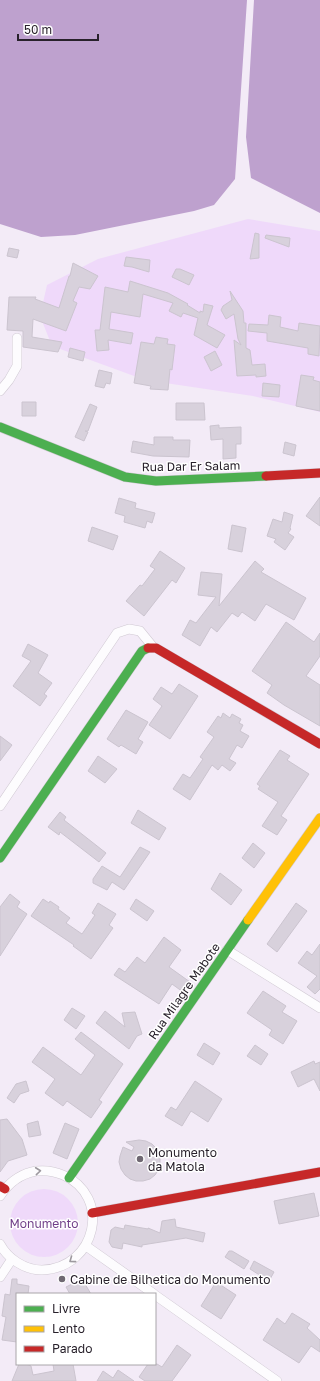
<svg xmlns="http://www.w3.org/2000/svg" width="320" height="1381" font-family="'Golos Text',sans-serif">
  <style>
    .green { fill: #efd9fa }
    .water { fill: #bea1ce }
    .building { fill: #d8d1dc; stroke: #cbc4cf }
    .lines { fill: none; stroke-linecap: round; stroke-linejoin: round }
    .street-casing { stroke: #d0c9d3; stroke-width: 10 }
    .fast-casing { stroke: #d0c9d3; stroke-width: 10 }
    .slow-casing { stroke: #d0c9d3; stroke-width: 10 }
    .jam-casing { stroke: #d0c9d3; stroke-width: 10 }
    .street { stroke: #fdfcfe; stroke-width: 9 }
    .fast { stroke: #4caf50; stroke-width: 9 }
    .slow { stroke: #ffc107; stroke-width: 9 }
    .jam { stroke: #c62828; stroke-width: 9 }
    .oneway { stroke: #9d999f }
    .poi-dot { fill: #6f6872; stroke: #fff; stroke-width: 1.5 }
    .labels { text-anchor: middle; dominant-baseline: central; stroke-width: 3; stroke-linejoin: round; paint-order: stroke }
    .street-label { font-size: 12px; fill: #28212b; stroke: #fff }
    .poi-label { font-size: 12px; fill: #28212b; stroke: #fff; text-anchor: start }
    .park-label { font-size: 12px; fill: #703e88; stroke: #fff }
  </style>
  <rect width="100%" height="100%" fill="#f3ebf7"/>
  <path class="green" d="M248 219 320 231V412L253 396 145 380 52 346 40 316 47 285 98 259Z
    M10 1223a34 34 0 1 1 68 0a34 34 0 1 1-68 0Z"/>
  <path class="water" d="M0 0H247L235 179 214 205 194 211 75 235 41 237 0 224Z
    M254 0H320V213L251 178 246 137Z"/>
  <path class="building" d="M255 233 259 234V258L250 259Z
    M266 235 290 238 289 247 265 238Z
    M9 248 19 250 17 258 7 256Z
    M126 257 150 260 149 272 132 267 124 266Z
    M73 263 98 276 90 289 79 287 73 301 77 303 66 331 33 319 32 337 62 342 58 352 23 347V331L7 330 9 297H36L35 299 59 308 69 276H70Z
    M176 269H180L194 275 189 285 172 277Z
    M130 281 168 293 188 304 187 305 200 313V311L203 312 204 304 213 306 207 325 225 335 217 348 194 335 198 318 183 313 181 317 169 311 173 303 143 294 140 317 111 312 109 329 133 333 131 344 108 340 109 350 97 351 95 330H100L105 287 128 292Z
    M230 291 243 311 244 323H246V348L250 350 252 365 265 364 266 376 256 377V375L237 376 234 340 241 345 238 339 234 314 226 319 221 310 223 306 232 300Z
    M269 315 281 317 280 327 298 331 299 323 320 326 319 356 308 354V348L267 341V333L248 331 249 324 268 325Z
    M156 337 168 339 167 344 175 345 172 370 170 369 168 390 150 389 151 386 134 383 141 342 154 344Z
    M70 348 85 352 83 361 68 357Z
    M215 351 222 365 211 371 204 357Z
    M99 370 112 373 110 384 106 383 104 388 95 386Z
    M301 375 314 377 313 380 320 382V411L296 406Z
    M263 383 280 385 279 397 262 396Z
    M22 402H36V416H22Z
    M176 403H204L205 420H176Z
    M90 404 97 407 88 431H85L88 432 84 441 75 437Z
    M219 425V428L241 427V444H236V458L223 459V439L211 440 210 426Z
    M154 437H173V440H190L189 457 153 456 131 452 133 441 154 445Z
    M285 442 296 445 294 456 283 453Z
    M320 497V526L306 516Z
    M119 498 136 503 135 508 155 513 152 523 147 521 145 528 124 522 125 516 115 513Z
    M284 512 293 515 290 528 291 529 288 533 294 537 285 550 274 542 276 539 267 536 273 519 282 522Z
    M232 525 246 528 242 552 228 549Z
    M92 527 118 536 113 550 88 541Z
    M160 551 185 568 176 583 172 580 144 616 126 601 140 585 142 586 155 569 150 566Z
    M255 561 264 569 261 572 306 598 294 620 266 604 255 621 242 612 238 617 232 613 217 632 211 627 200 646 182 635 190 620 196 623 216 597 198 595 201 572 222 574 219 606Z
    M286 622 314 642 320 633V656L306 676 320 685V726L284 705 267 693 272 685 252 671Z
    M28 644 48 655 38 673 52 683 44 694 47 696 40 706 13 686 31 661 22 656Z
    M179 684 198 696 170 739 149 725 162 706 153 699 161 687 172 694Z
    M126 710 148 722 138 739 143 742 136 754 121 745 119 747 107 739Z
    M223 713 230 718 232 714 241 719 239 723 243 725 240 731 249 736 242 748 237 745 229 759 236 763 230 771 222 765 218 770 212 765 190 800 173 789 183 774 190 778 203 759 200 757 214 737 207 732 218 716 221 718Z
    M0 736 12 745 0 761Z
    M280 750 290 756 287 760 309 774 281 816 287 820 277 835 262 826 278 802 258 789 260 786 257 784Z
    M98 756 117 769 105 783 88 771Z
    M138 810 166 828 159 840 131 823Z
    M60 812 66 817 64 820 106 853 99 862 60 832 59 835 48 827Z
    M253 843 265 853 254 868 242 858Z
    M140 847 150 852 124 890 112 882 107 890 93 883V879L102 866 120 877Z
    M220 873 242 890 231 905 211 889Z
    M10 894 20 902 17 907 27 914 0 956V907Z
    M43 899 49 903 50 901 59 907 58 909 70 918 66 923 82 934 95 915 92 913 98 903 116 914 109 925 113 928 91 959 73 946 74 945 31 916Z
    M136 899 154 911 147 921 130 909Z
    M296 903 307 911 277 952 267 944Z
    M164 937 181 950 169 967 190 982 183 992 172 984 159 1004 114 975 119 968 125 972 137 957 145 963Z
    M320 944V989L315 994 307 987 317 976 298 963 307 951 312 955Z
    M263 991 286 1006 282 1012 297 1021 283 1044 269 1035 272 1030 247 1013Z
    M72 1008 85 1016 76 1029 64 1020Z
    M105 1011 125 1027 122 1013 135 1012 142 1034 137 1036 129 1049 96 1023Z
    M81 1032 123 1064 99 1100 102 1102 91 1118 67 1101 63 1106 45 1093 55 1079 32 1062 43 1047 81 1075 95 1055 75 1039Z
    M204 1043 220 1053 213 1065 197 1055Z
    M255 1045 268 1054 261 1065 247 1056Z
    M314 1061 315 1064 320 1062V1091L314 1079 298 1087 291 1072Z
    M26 1081 29 1091 20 1094 14 1103 7 1098 16 1084Z
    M195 1081 222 1099 208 1122 191 1111 182 1126 165 1116 171 1107 176 1110Z
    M7 1119 22 1139 27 1155 8 1161 0 1172V1120Z
    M38 1121 41 1135 29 1137 27 1124Z
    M65 1123 79 1129 67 1159 53 1153Z
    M139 1140 146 1141 152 1144 157 1149 160 1155V1162L159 1169 155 1175 150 1179 143 1181H136L130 1179 125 1175 121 1169 119 1162 120 1156 123 1147 132 1151 134 1147 126 1142Z
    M314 1193 319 1216 279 1224 274 1201Z
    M175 1219 176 1227 205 1233 203 1242 186 1238 142 1245V1247L123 1243 122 1249 112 1247 109 1242 111 1230 115 1227 124 1229 125 1225 148 1229V1228L160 1233 162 1221Z
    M229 1251H232L249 1261 244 1269 225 1257Z
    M254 1261 274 1272 269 1281 250 1269Z
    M12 1279H17V1284L29 1286 28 1294H17V1342L2 1340 6 1317 2 1316 5 1294 10 1295Z
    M82 1279 91 1294H70L66 1287Z
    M216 1282 236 1295 221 1319 201 1306Z
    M292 1313 310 1324 307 1328 320 1340V1352L311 1346 299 1363 263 1340 277 1318 285 1324Z
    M177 1345 191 1355 172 1381H145L139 1377 148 1364H157L162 1367Z
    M19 1364H26L31 1366 33 1375 54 1371 53 1364H73L76 1381H12Z
    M118 1370 134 1381H97L103 1371 113 1378Z"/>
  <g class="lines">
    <defs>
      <path id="street" d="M0 391 9 380 17 366V338
        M0 806 117 633 129 629 140 631 153 647
        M227 950 320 1008
        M0 1196C9 1182 20 1174 36 1171 45 1170 54 1171 63 1175 112 1196 97 1268 42 1270 25 1270 8 1259 0 1244
        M86 1246 154 1294
        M0 1277 12 1259
        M155 1295 277 1381"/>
      <path id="fast" d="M0 427 125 477 156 481 266 476
        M0 858 142 651 148 648
        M69 1178 248 920"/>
      <path id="slow" d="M248 920 320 818"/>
      <path id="jam" d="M266 476 320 473
        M148 648H156L320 744
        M0 1186 5 1189
        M92 1213 320 1172"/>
    </defs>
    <use href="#street" class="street-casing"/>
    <use href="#fast" class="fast-casing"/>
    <use href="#slow" class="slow-casing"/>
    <use href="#jam" class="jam-casing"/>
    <use href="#street" class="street"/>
    <use href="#fast" class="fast"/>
    <use href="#slow" class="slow"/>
    <use href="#jam" class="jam"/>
  </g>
  <defs><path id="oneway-chevron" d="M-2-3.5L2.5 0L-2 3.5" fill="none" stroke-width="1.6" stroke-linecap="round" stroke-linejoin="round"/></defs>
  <g class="oneway">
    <use href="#oneway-chevron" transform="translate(38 1171) rotate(-6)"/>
    <use href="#oneway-chevron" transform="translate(72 1260) rotate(144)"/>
  </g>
  <g class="poi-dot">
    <circle cx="140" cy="1159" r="4"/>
    <circle cx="62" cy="1279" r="4"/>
  </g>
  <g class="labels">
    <g class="street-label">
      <text transform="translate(191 466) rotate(-1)">Rua Dar Er Salam</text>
      <text transform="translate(184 991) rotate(-55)">Rua Milagre Mabote</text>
    </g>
    <g class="poi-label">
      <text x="148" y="1152">Monumento<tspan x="148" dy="14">da Matola</tspan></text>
      <text x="70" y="1279">Cabine de Bilhetica do Monumento</text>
    </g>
    <g class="park-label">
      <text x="44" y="1223">Monumento</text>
    </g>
  </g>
  <rect x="16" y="1293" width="140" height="72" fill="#ffffff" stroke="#a9a6aa"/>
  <rect x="24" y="1306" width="20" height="6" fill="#4caf50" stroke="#a9a6aa"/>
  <text x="52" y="1313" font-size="12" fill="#28212b">Livre</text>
  <rect x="24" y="1326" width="20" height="6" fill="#ffc107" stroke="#a9a6aa"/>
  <text x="52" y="1333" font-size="12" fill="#28212b">Lento</text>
  <rect x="24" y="1346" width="20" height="6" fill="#c62828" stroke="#a9a6aa"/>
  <text x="52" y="1353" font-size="12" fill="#28212b">Parado</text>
  <path d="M18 34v6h80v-6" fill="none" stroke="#28212b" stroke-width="2"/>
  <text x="24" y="34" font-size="12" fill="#28212b" stroke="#ffffff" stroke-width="3" paint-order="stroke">50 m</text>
</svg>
